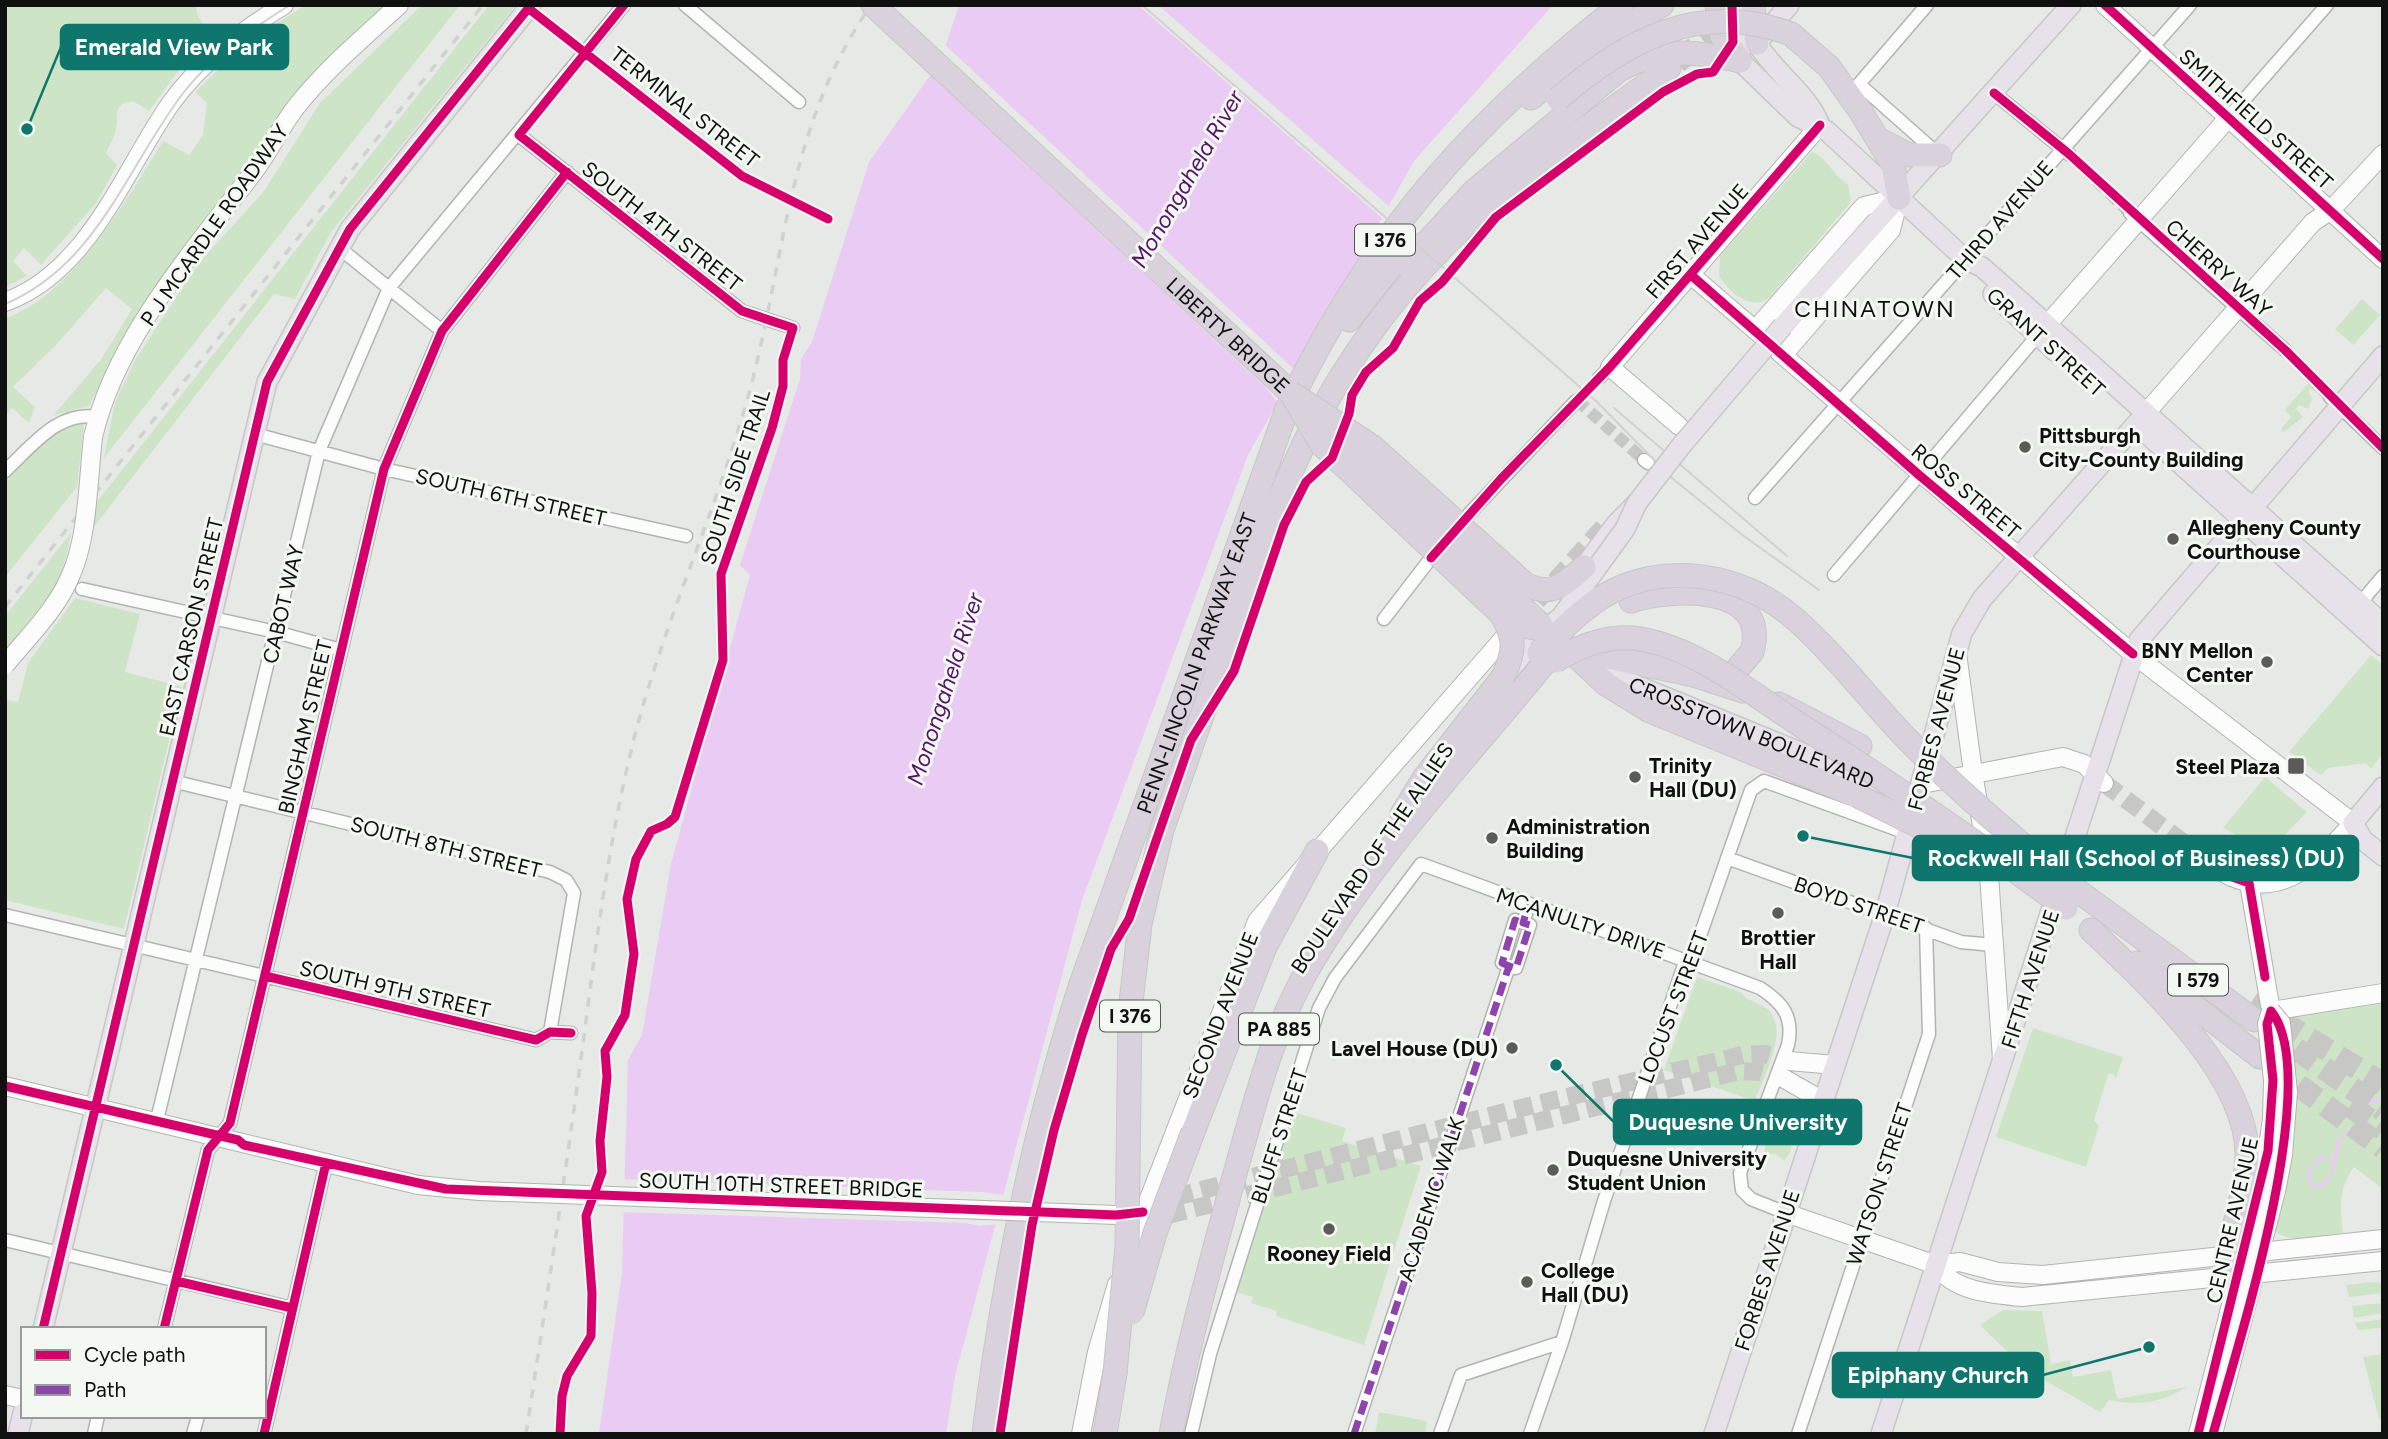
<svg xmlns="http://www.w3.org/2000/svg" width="2388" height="1439" font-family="Figtree,sans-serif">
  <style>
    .green { fill: #cee4c7 }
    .water { fill: #e9cbf3 }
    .pier { fill: #e7e9e6 }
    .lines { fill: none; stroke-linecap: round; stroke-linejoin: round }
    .stream { stroke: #e9cbf3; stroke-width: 3.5 }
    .street-tunnel { stroke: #c7c8c6; stroke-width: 12; stroke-dasharray: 12 6; stroke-linecap: butt }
    .secondary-tunnel { stroke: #c7c8c6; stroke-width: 18; stroke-dasharray: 18 9; stroke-linecap: butt }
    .highway-tunnel { stroke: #c7c8c6; stroke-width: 23; stroke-dasharray: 23 11; stroke-linecap: butt }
    .street-casing { stroke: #b2b4b2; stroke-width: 15 }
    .secondary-casing { stroke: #b2b4b2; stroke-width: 20 }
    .primary-casing { stroke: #c6c7c6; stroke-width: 22 }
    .highway-casing { stroke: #c6c7c6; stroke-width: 25 }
    .street { stroke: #fbfcfb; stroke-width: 12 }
    .secondary { stroke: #fbfcfb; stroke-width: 18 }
    .primary { stroke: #e7e2e9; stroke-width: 19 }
    .highway { stroke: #d9d2dc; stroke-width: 23 }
    .tram { stroke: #d0d1d0; stroke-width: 2 }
    .rail { stroke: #d0d1d0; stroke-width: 3.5; stroke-dasharray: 9 9; stroke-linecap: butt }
    .secondary-bridge-casing { stroke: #b2b4b2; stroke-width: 20; stroke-linecap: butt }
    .primary-bridge-casing { stroke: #c6c7c6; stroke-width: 22; stroke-linecap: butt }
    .highway-bridge-casing { stroke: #c6c7c6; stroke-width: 25; stroke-linecap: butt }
    .secondary-bridge { stroke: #fbfcfb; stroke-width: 18 }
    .primary-bridge { stroke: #e7e2e9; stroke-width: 19 }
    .highway-bridge { stroke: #d9d2dc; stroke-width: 23 }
    .quiet { stroke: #8e44ad; stroke-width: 7; stroke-dasharray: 14 7; stroke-linecap: butt }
    .cycleway-casing { stroke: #f3f8f2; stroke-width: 13 }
    .cycleway { stroke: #d6006c; stroke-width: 9 }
    .poi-dot { fill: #5b5c5a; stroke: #f3f8f2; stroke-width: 2.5 }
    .labels { text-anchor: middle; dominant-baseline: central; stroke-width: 6; stroke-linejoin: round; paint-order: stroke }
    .shield { fill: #f3f8f2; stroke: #535653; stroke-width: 2 }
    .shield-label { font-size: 19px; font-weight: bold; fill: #0f100f }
    .street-label { font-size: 21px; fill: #0f100f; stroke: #f3f8f2 }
    .poi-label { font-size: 21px; font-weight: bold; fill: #0f100f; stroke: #f3f8f2; text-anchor: start }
    .water-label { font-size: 23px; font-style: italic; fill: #561367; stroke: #f3f8f2 }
    .neighbourhood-label { font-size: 23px; letter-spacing: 2px; fill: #0f100f; stroke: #f3f8f2 }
    .leader { fill: none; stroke: #0f766e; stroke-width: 2.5 }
    .callout-dot { fill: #0f766e; stroke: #f3f8f2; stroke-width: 2.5 }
    .callout { fill: #0f766e; stroke: #0f766e; stroke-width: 2.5 }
    .callout-label { font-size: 23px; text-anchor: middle; font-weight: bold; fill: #fff }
  </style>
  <rect width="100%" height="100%" fill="#e7e9e6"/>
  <path class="green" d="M5 5H195L198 16 212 37 177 73 149 111 133 101 122 104 117 111C117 134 116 132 106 153L117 165 97 202 41 265 24 248 13 261 27 276 5 287Z
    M306 5H386C279 132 164 257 89 406L54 415 102 358 132 309 106 288 57 344 13 387 35 407 29 423 12 408 5 416V318C70 298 129 196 163 141L189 155 203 135 207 103 195 92 248 41Z
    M422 5H460L104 458 115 403 135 360 198 264 264 191 320 103Z
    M489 5H516L331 232 295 299 274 294 93 528 96 503Z
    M1812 152C1828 158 1832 175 1848 184L1851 202 1769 298C1750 311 1730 293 1719 276L1720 256Z
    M2362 299 2380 315 2353 345 2335 329Z
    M2315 376 2324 387 2318 393 2311 389 2308 391 2312 398 2308 409 2299 405 2296 409 2303 417 2284 432 2281 429 2291 417 2285 410Z
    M75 423H84L77 487 5 577V477L59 431Z
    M71 533C62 590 43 606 5 650V616Z
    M75 598 140 614 125 672 182 687 124 929 5 900V700L18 702 28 663Z
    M2371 655 2383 665V753L2371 769 2366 763 2328 768 2321 775 2289 752Z
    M2265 777 2307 812 2280 840 2248 842 2223 828Z
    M1697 977 1741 992C1747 1003 1763 1002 1771 1013 1787 1036 1763 1078 1755 1101L1664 1070Z
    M2383 1001V1189L2354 1167C2338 1190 2340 1206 2343 1233 2321 1234 2293 1246 2275 1231L2274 1224 2287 1023 2293 1016Z
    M2033 1028 2123 1057 2116 1078 2113 1073 2108 1075 2094 1120 2099 1126 2086 1167 1996 1137Z
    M1294 1112 1346 1128 1342 1141 1421 1166 1364 1345 1276 1316 1277 1311 1251 1303 1253 1297 1236 1292Z
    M1775 1128 1784 1134 1794 1136 1790 1152 1784 1161 1776 1154H1764L1766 1138Z
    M2373 1282 2383 1283V1293L2349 1297 2346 1285Z
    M2383 1303V1313L2354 1318 2352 1306Z
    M2003 1310 2042 1311 2051 1364 2070 1360 2073 1377 2111 1370 2117 1399 2187 1387C2162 1403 2137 1406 2109 1400L2100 1412 2025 1369 1980 1325Z
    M2383 1319 2381 1328 2358 1330 2355 1323Z
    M2383 1354V1418L2379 1419 2363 1357Z
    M1379 1412 1427 1421 1425 1434H1375Z"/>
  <path class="water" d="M959 5H1553L1414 161 1248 455 1082 900 955 1376 946 1434H599L622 1273 628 1060 642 1035 671 864 750 575 740 565 800 379 801 359 812 342 869 162 941 60Z"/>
  <path class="pier" d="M1138 5H1158L1391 208 1384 220Z
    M943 43 1298 373 1280 405 1264 386 928 73Z
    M621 1179 981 1192 1007 1195 999 1224 980 1226 964 1223 620 1212Z"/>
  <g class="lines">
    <path class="stream" d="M2346 1133 2359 1124 2366 1104 2379 1099
      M2340 1140 2342 1136
      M2314 1164 2320 1158H2329
      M2311 1168 2309 1179 2313 1187
      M2332 1172 2338 1143
      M2316 1187 2322 1186 2329 1178"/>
    <path class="street-tunnel" d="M2070 155 2130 213
      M2285 350 2330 397
      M1577 400 1644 460
      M1576 401 1599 378"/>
    <path class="secondary-tunnel" d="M1519 621 1608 522
      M2104 783 2196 852
      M1175 1197 1513 1110 1743 1055 1765 1054 1789 1061
      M1168 1215 1739 1071 1760 1072 1783 1078"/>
    <path class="highway-tunnel" d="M1677 62 1733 19
      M2251 1003 2383 1084
      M2268 1029 2383 1110
      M2271 1065 2383 1148
      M2350 1106 2383 1129"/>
    <defs>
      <path id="street" d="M685 5 799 102
        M1927 5 1859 84 1939 155
        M1994 93 2070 155
        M2229 117 2327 5
        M519 135 742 311 793 328
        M2130 213 2285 350
        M338 247 442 331
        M1599 378 1610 367
        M2330 397 2383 448
        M255 434 384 469 686 536
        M1644 460 1648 463
        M5 471C32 446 58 410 98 417
        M1755 498 2190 5
        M1469 514 1576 401
        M1834 575 2038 335
        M82 589 276 632 341 650
        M2356 608 2383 576
        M1384 619 1431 558
        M172 781 550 872 566 880 574 893 550 1032
        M1949 848 1988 861
        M1727 858 1961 942 1993 945
        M5 915 536 1040 550 1032 571 1033
        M1509 966 1502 963 1515 920 1523 923
        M156 1124 319 451 389 288 624 5
        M5 1240 292 1308
        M164 1329 208 1150 230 1123 384 469 442 331 567 172
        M94 1434 98 1416
        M193 1434 198 1416
        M264 1434 326 1163
        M1191 1434 1210 1354 1319 1008 1335 978 1421 864 1760 988C1783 1003 1794 1017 1788 1045L1740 1173 1742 1190 1751 1199 1786 1213
        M1354 1434 1509 966 1516 968 1530 925 1523 923 1529 904
        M1440 1434 1461 1375 1562 1342
        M1530 1434 1562 1342 1604 1201 1683 968 1694 953 1751 790 1764 781 1912 835
        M1798 1434 1929 1034 1926 928"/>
      <path id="secondary" d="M2105 5 2383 259
        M1691 275 1761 335
        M5 302C89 272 124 170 171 103 201 62 240 32 284 5
        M1755 330 1864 206 1899 198 1891 230 1783 355
        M2038 335 2229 117
        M1779 352 2133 654 2353 823C2322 858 2284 900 2232 877 2219 872 2207 860 2196 852
        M2145 414 2313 222 2330 211 2383 154
        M1679 426 1610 367 1820 125
        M93 437C115 341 190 255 249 178 267 156 279 129 296 107 326 69 364 37 399 5
        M1957 653 1973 773 1988 861 2002 1059
        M1922 784 2063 757 2084 764 2104 783
        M2249 883 2271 1011 2383 993
        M1789 1061 1835 1065
        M1783 1078 1823 1101
        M5 1086 418 1185
        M1786 1213 1936 1265
        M1131 1245 1257 921 1509 632
        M1936 1265C1954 1292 1992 1294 2022 1297L2383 1261
        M1936 1265 1960 1262 1998 1272 2043 1275 2383 1239
        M5 1395 23 1399
        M1081 1434 1097 1352 1117 1284
        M2198 1434 2264 1176 2272 1118 2273 1080
        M2213 1434 2276 1191 2283 1155 2288 1092"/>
      <g id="primary">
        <path d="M1740 5V61"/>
        <path d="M1762 37 1789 5"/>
        <path d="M1757 43C1776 75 1806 91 1820 125"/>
        <path d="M1740 61 1798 117 1827 131 1965 259 1982 267 2383 624"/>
        <path d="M1993 294 2056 352"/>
        <path d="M1783 326 2071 5"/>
        <path d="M2146 433 2383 646"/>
        <path d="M1584 567 1616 524 1636 504"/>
        <path id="s1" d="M1587 665 1883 786"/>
        <path d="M1508 672 1543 629"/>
        <path d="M2353 823 2383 787"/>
        <path d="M2353 823 2363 840 2383 856"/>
        <path d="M43 1329 267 382 350 229 531 5"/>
        <path d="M18 1434 23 1413"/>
        <path d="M1714 1434 1885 914 1962 633 1982 599 2145 414"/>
        <path d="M1881 1434 2139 640 2383 356"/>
      </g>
      <g id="highway">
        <path id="s2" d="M873 5 1291 393"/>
        <path d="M1717 5 1722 36 1740 61"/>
        <path d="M1753 5 1757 43"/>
        <path d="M1791 34 1829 67 1861 112 1893 165 1899 198"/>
        <path d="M1531 98 1614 33 1662 5"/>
        <path d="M1878 139 1909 155H1940"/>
        <path d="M1406 265 1474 191 1619 70C1661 47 1695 51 1740 61"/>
        <path d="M1349 320 1409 243"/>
        <path d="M1631 601C1671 588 1771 583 1752 652L1733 674 1711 677"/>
        <path d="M1560 641 1606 684 1650 711 1858 796"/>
        <path d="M1570 649 1694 675 1743 691"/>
        <path d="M1218 670C1241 604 1262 536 1291 472 1327 389 1381 309 1445 245 1511 178 1593 124 1669 68"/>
        <path d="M1779 704 1860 746"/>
        <path d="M1402 814 1424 778 1503 677"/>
        <path d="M2078 891 2254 1020"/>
        <path d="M2091 930C2147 983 2249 1076 2247 1157 2246 1198 2228 1237 2223 1278"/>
        <path d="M2138 963 2260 1057"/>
        <path d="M1193 1132 1265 947 1317 851"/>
        <path id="s3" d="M984 1434C1003 1280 1033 1131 1081 984L1287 409C1368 238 1472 121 1621 5"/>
        <path d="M1105 1434 1115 1373"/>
        <path d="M1171 1434C1187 1347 1211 1262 1234 1177 1254 1107 1271 1033 1308 969 1373 856 1465 761 1547 660"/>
      </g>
    </defs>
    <use href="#street" class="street-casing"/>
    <use href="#secondary" class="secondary-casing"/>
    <use href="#primary" class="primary-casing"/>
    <use href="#highway" class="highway-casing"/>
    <use href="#street" class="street"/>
    <use href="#secondary" class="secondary"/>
    <use href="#primary" class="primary"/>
    <use href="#highway" class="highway"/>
    <path class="tram" d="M1142 5 1596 401 1673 479 1741 534 1819 590
      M5 304C98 265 127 166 184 92 213 55 250 30 290 5
      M1614 408 1787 556"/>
    <path class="rail" d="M5 607 483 5
      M526 1434C545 1311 563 1189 580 1066 594 961 606 855 631 751 662 621 723 500 755 370 787 239 791 121 871 5"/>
    <defs>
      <path id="secondary-bridge" d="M5 665C28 637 56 610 70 577 88 539 88 480 93 437
        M2271 1011 2281 1023 2288 1092
        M2271 1011 2267 1024 2273 1080
        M418 1185 479 1191 1116 1215"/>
      <path id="primary-bridge" d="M1545 629 1561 617 1625 529 1637 503 1681 446 1783 326"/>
      <path id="highway-bridge" d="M1558 99C1626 40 1700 0 1791 34
        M1291 393 1373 447 1525 584C1551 598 1565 584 1584 567
        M1291 393 1322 445 1501 614 1521 626 1543 629
        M1332 431 1541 625
        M1501 614C1516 639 1515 651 1503 677
        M1539 653C1558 634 1579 611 1602 597 1662 560 1743 573 1795 619 1836 655 1869 700 1907 739 1961 794 2019 842 2078 891
        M1555 661C1581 645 1610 634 1641 639 1697 649 1747 690 1794 721 1887 781 1977 842 2066 908
        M1858 796 1957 845
        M1132 1313 1155 1233 1193 1132
        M1115 1373 1127 1246 1130 1011 1140 924 1162 830 1218 670"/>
    </defs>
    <use href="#secondary-bridge" class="secondary-bridge-casing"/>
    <use href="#primary-bridge" class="primary-bridge-casing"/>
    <use href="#highway-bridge" class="highway-bridge-casing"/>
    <use href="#secondary-bridge" class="secondary-bridge"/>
    <use href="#primary-bridge" class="primary-bridge"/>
    <use href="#highway-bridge" class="highway-bridge"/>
    <path class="quiet" d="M1509 966 1502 963 1515 920 1523 923
      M1354 1434 1509 966 1516 968 1530 925 1523 923 1529 904"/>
    <defs>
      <path id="cycleway" d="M2105 5 2383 259
        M528 8 742 176 828 219
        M1994 93 2069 154 2285 350 2383 448
        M1691 275 1919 475 2133 654
        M1431 558 1501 479 1610 367 1820 125
        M2196 852 2227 875 2249 883 2265 977
        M265 976 536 1040 550 1032 571 1033
        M5 1086 238 1140 244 1145 446 1189 1116 1215 1143 1212
        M176 1281 292 1308
        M43 1329 267 382 350 229 531 5
        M164 1329 208 1150 230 1123 384 469 442 331 567 172
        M264 1434 326 1163
        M560 1434 562 1396 567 1376 591 1336 592 1293 586 1216 602 1172 600 1141 607 1077 605 1051 625 1015 634 954 627 899 636 859 651 831 667 824 675 817 723 660 721 574 772 428 783 386V360L793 328 742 311 519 135 624 5
        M1000 1434 1032 1225 1054 1130 1082 1035 1111 949 1129 919 1191 740 1234 671 1284 525 1306 482 1332 458 1349 414 1352 395 1366 372 1393 348 1420 301 1442 282 1496 217 1663 92 1697 74 1713 72 1733 42 1732 5
        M2198 1434 2268 1151 2273 1080 2267 1024 2271 1011
        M2213 1434C2236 1351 2325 1078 2271 1011"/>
    </defs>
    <use href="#cycleway" class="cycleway-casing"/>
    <use href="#cycleway" class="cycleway"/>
  </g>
  <g class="poi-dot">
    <circle cx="2025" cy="447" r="7"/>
    <circle cx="2173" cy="539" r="7"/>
    <circle cx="2267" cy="662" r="7"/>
    <rect x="2287" y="757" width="18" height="18" rx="3.5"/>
    <circle cx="1635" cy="777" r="7"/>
    <circle cx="1492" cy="838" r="7"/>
    <circle cx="1778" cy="913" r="7"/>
    <circle cx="1512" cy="1048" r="7"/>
    <circle cx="1553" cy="1170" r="7"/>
    <circle cx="1329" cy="1229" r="7"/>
    <circle cx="1527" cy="1282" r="7"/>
  </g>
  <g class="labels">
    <g class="shield">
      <rect x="1355" y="224.5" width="60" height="31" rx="5"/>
      <rect x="2168" y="964.5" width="60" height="31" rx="5"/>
      <rect x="1100" y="1000.5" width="60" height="31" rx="5"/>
      <rect x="1239" y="1013.5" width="80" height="31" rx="5"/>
    </g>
    <g class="shield-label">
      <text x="1385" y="240">I 376</text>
      <text x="2198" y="980">I 579</text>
      <text x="1130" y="1016">I 376</text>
      <text x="1279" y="1029">PA 885</text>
    </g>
    <g class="street-label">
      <text transform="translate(685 107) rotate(38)">TERMINAL STREET</text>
      <text transform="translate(2256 119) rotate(42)">SMITHFIELD STREET</text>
      <text transform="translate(2000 220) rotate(-49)">THIRD AVENUE</text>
      <text transform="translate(214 225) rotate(-55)">P J MCARDLE ROADWAY</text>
      <text transform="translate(662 226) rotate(38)">SOUTH 4TH STREET</text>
      <text transform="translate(1697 241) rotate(-49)">FIRST AVENUE</text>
      <text transform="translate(2219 268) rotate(42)">CHERRY WAY</text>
      <text stroke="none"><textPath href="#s2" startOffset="485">LIBERTY BRIDGE</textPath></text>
      <text transform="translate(2046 342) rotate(42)">GRANT STREET</text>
      <text transform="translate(735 477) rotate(-72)">SOUTH SIDE TRAIL</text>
      <text transform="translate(1966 491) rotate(40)">ROSS STREET</text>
      <text transform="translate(511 497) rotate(13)">SOUTH 6TH STREET</text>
      <text transform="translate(283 604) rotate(-77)">CABOT WAY</text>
      <text transform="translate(191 627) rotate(-77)">EAST CARSON STREET</text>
      <text stroke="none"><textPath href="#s3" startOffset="802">PENN-LINCOLN PARKWAY EAST</textPath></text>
      <text transform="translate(305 727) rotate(-77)">BINGHAM STREET</text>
      <text transform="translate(1936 729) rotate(-75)">FORBES AVENUE</text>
      <text stroke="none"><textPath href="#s1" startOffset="178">CROSSTOWN BOULEVARD</textPath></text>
      <text transform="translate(446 847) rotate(14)">SOUTH 8TH STREET</text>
      <text transform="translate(1372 858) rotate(-56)">BOULEVARD OF THE ALLIES</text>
      <text transform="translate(1859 905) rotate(19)">BOYD STREET</text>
      <text transform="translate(1581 923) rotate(19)">MCANULTY DRIVE</text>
      <text transform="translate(2030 979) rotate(-72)">FIFTH AVENUE</text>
      <text transform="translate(395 989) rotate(13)">SOUTH 9TH STREET</text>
      <text transform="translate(1673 1007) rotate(-69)">LOCUST STREET</text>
      <text transform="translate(1220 1015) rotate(-69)">SECOND AVENUE</text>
      <text transform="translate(1279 1136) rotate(-72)">BLUFF STREET</text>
      <text transform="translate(1879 1184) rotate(-72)">WATSON STREET</text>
      <text transform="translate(781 1185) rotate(2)">SOUTH 10TH STREET BRIDGE</text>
      <text transform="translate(1431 1199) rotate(-72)">ACADEMIC WALK</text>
      <text transform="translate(2232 1220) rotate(-77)">CENTRE AVENUE</text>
      <text transform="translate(1767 1270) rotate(-72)">FORBES AVENUE</text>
    </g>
    <g class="poi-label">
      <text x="2039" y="435">Pittsburgh<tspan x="2039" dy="24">City-County Building</tspan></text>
      <text x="2187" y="527">Allegheny County<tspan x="2187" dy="24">Courthouse</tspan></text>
      <text x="2253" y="650" text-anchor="end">BNY Mellon<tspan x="2253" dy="24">Center</tspan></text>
      <text x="1649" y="765">Trinity<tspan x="1649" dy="24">Hall (DU)</tspan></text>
      <text x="2280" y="766" text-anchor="end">Steel Plaza</text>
      <text x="1506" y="826">Administration<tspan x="1506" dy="24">Building</tspan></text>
      <text x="1778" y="937" text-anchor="middle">Brottier<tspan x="1778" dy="24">Hall</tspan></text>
      <text x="1498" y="1048" text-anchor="end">Lavel House (DU)</text>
      <text x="1567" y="1158">Duquesne University<tspan x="1567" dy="24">Student Union</tspan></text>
      <text x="1329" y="1253" text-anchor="middle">Rooney Field</text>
      <text x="1541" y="1270">College<tspan x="1541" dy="24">Hall (DU)</tspan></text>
    </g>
    <g class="water-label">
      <text transform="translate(1187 179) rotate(-60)">Monongahela River</text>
      <text transform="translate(945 689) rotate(-72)">Monongahela River</text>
    </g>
    <g class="neighbourhood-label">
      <text x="1875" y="309">CHINATOWN</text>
    </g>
  </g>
  <path class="leader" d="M27 129L61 47M1803 836L1913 858M1556 1065L1614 1122M2149 1347L2043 1375"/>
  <g class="callout-dot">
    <circle cx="27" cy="129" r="7"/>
    <circle cx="1803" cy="836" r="7"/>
    <circle cx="1556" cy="1065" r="7"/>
    <circle cx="2149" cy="1347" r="7"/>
  </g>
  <g class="callout">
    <rect x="61" y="25" width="227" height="44" rx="7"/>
    <rect x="1913" y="836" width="445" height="44" rx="7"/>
    <rect x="1614" y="1100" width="247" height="44" rx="7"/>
    <rect x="1833" y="1353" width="210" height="44" rx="7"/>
  </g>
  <g class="callout-label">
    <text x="174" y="55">Emerald View Park</text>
    <text x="2136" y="866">Rockwell Hall (School of Business) (DU)</text>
    <text x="1738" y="1130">Duquesne University</text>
    <text x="1938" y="1383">Epiphany Church</text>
  </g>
  <rect width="2388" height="1439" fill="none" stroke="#0f100f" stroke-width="14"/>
  <rect x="21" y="1327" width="245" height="91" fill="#f3f8f2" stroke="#989b97" stroke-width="2"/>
  <rect x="35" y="1350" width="35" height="10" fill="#d6006c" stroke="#989b97" stroke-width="2"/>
  <text x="84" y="1362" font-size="21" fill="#0f100f">Cycle path</text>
  <rect x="35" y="1385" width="35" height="10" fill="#8e44ad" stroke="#989b97" stroke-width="2"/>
  <text x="84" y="1397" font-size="21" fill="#0f100f">Path</text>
</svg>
